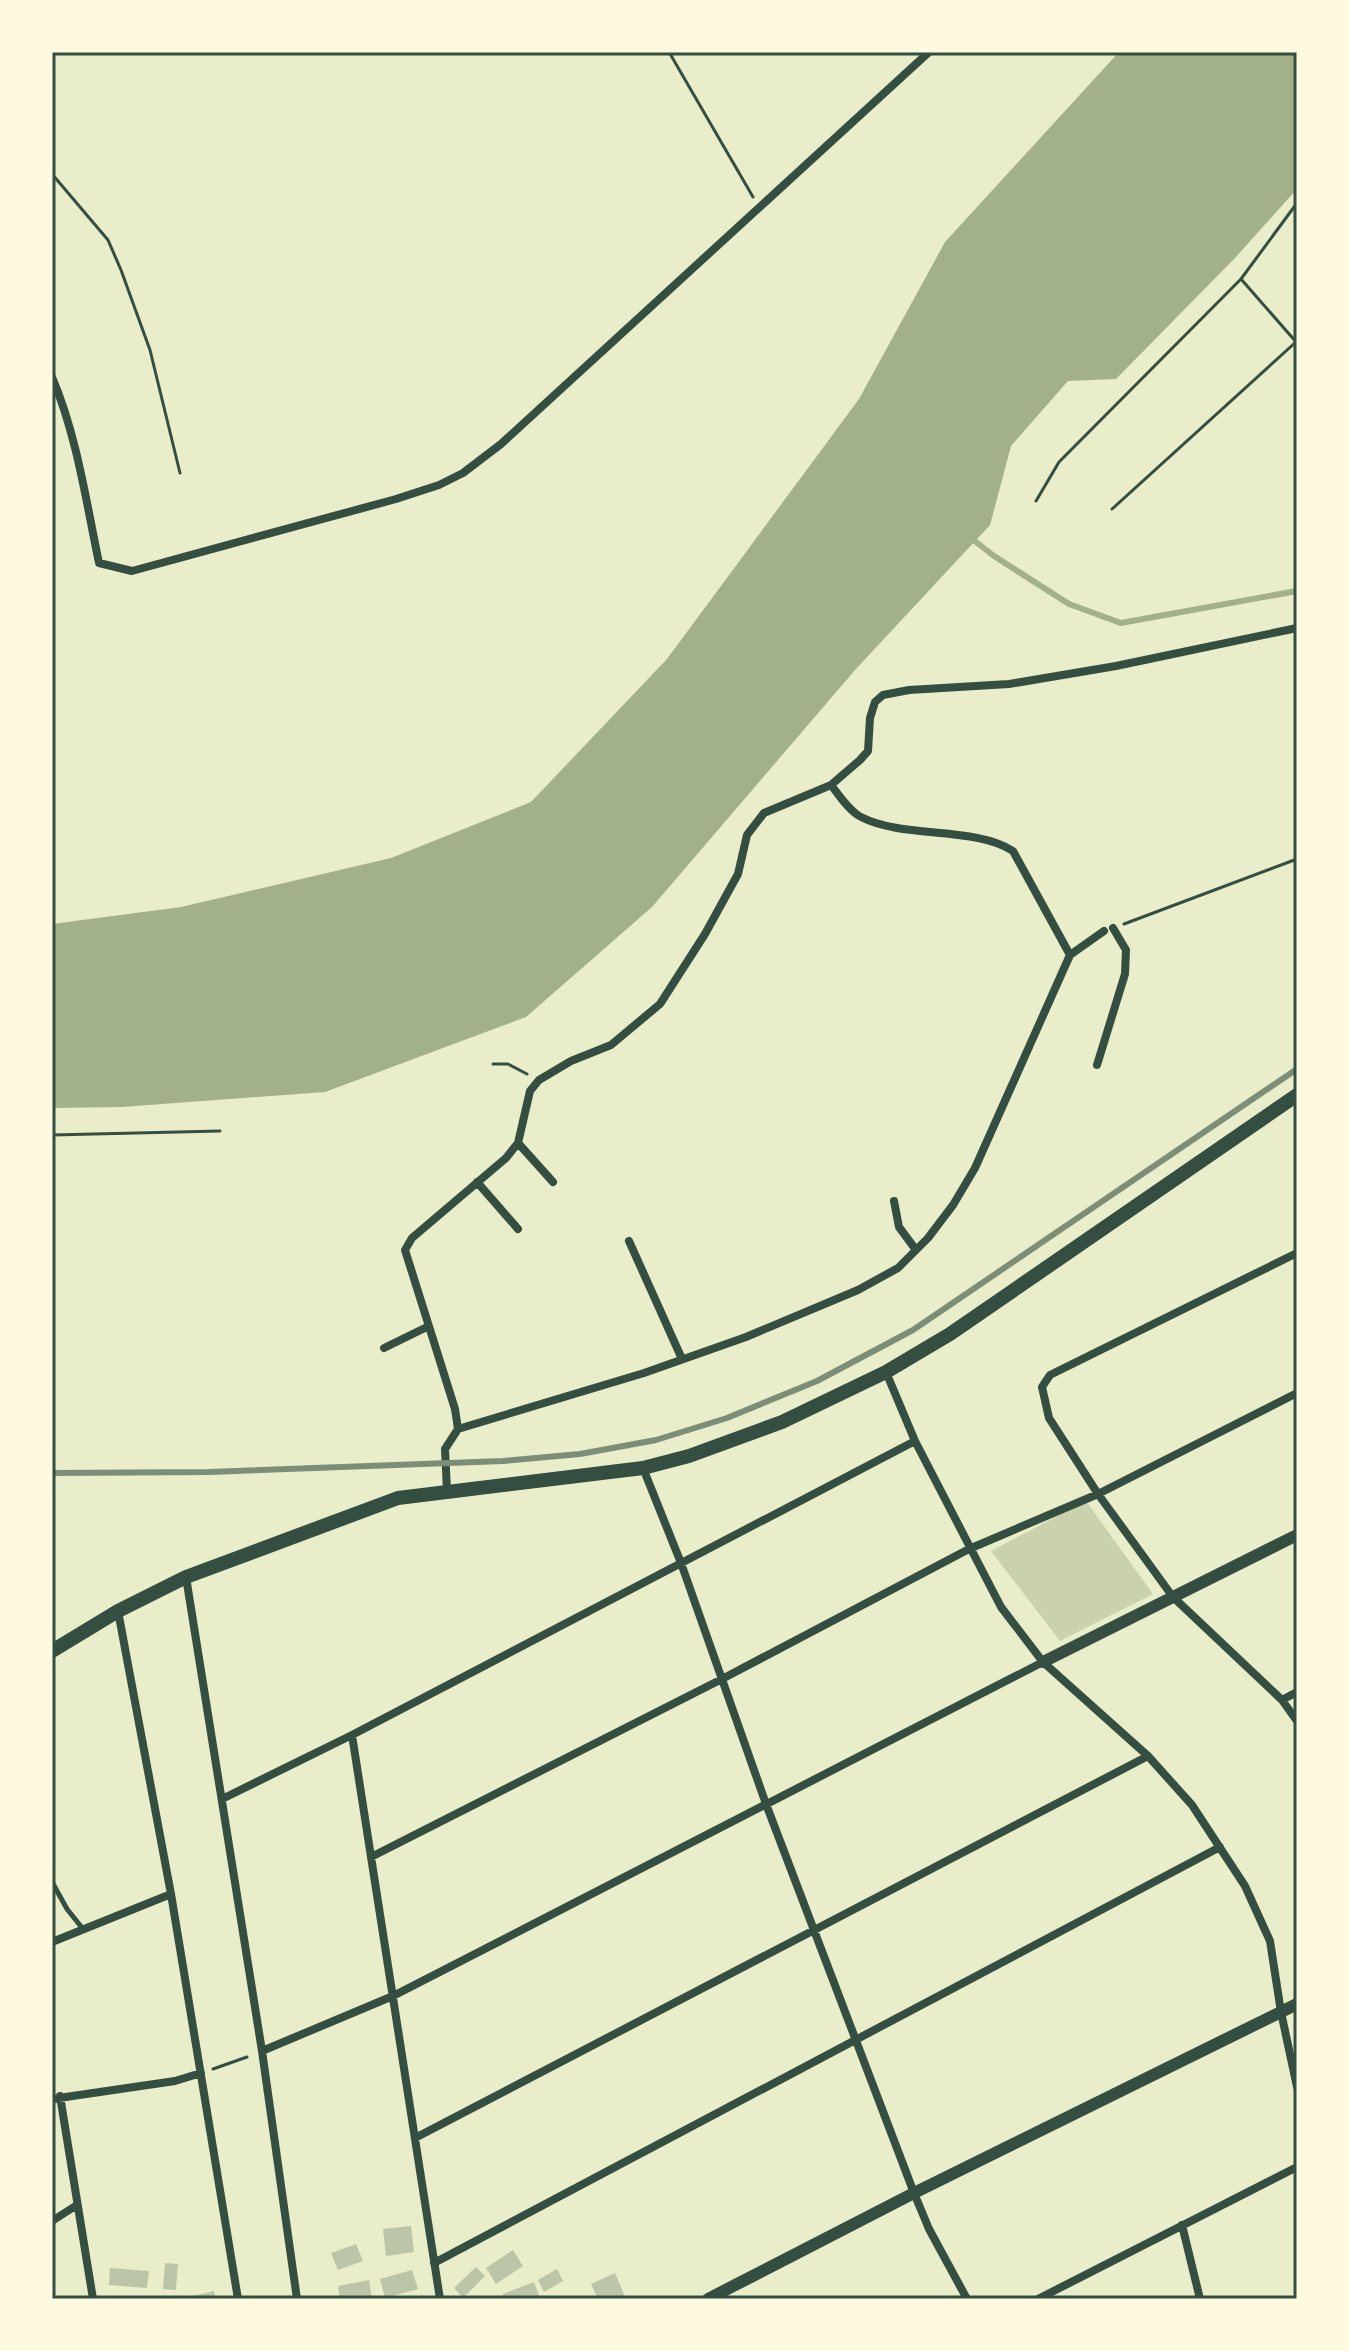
<svg xmlns="http://www.w3.org/2000/svg" width="1349" height="2351" font-family="Poppins,sans-serif">
  <style>
    .green { fill: #cad2ad }
    .water { fill: #a3b18a }
    .lines { fill: none; stroke-linecap: round; stroke-linejoin: round }
    .stream { stroke: #a3b18a; stroke-width: 6 }
    .building { fill: #bcc5a7 }
    .path { stroke: #344e41; stroke-width: 3 }
    .service { stroke: #344e41; stroke-width: 5 }
    .minor { stroke: #344e41; stroke-width: 8 }
    .tertiary { stroke: #344e41; stroke-width: 12 }
    .secondary { stroke: #344e41; stroke-width: 14 }
    .rail { stroke: #7c8e77; stroke-width: 6 }
    .neatline { fill: none; stroke: #344e41; stroke-width: 3 }
  </style>
  <rect width="100%" height="100%" fill="#e9edc9"/>
  <path class="green" d="M1086 1501 1153 1594 1060 1641 991 1551Z"/>
  <path class="water" d="M1119 52H1297V189L1234 259 1116 379 1068 381 1011 446 990 525 855 670 652 907 526 1017 325 1092 122 1107 52 1108V924L181 907 391 858 531 802 667 659 859 399 945 242Z"/>
  <g class="lines">
    <path class="stream" d="M971 538 994 556 1069 604 1121 623 1297 591"/>
  </g>
  <path class="building" d="M411 2226 414 2252 386 2256 383 2229Z
    M356 2244 363 2261 338 2270 331 2253Z
    M513 2250 523 2266 496 2284 486 2268Z
    M165 2263 178 2264 176 2290 163 2289Z
    M476 2267 485 2276 463 2298 454 2288Z
    M110 2268 149 2271 147 2288 109 2285Z
    M557 2269 563 2281 544 2292 538 2280Z
    M412 2270 418 2289 385 2298 380 2279Z
    M615 2273 625 2297 598 2299 591 2284Z
    M369 2280 372 2299H340L338 2286Z
    M534 2282 540 2298 504 2299 503 2294Z
    M214 2291 216 2299H185V2298Z"/>
  <g class="lines">
    <path class="path" d="M669 52 753 197
      M52 174 108 240 121 270 150 350 180 473
      M1241 279 1297 343
      M1036 501 1059 462 1241 279 1297 203
      M1112 509 1297 341
      M1124 924 1297 859
      M493 1064H508L527 1074
      M52 1135 220 1131
      M213 2069 247 2057"/>
    <path class="service" d="M52 1882 67 1909 83 1929"/>
    <path class="minor" d="M52 377C77 436 86 501 99 563L132 571 396 499 439 485 463 473 501 444 929 52
      M831 785C839 795 849 811 861 817 904 839 974 826 1013 851L1070 955
      M1097 1065 1125 974 1126 950 1113 928
      M518 1143 553 1182
      M477 1182 518 1229
      M894 1201 899 1227 916 1250
      M629 1241 682 1359
      M1297 1253 1050 1375 1042 1387 1049 1418 1098 1494 1173 1597 1282 1700 1297 1721
      M384 1348 429 1326
      M886 1372 915 1441 1001 1607 1043 1662 1148 1756 1192 1805 1245 1886 1270 1941 1281 2012 1297 2087
      M458 1429 644 1373 746 1337 858 1290 898 1268 928 1238 953 1205 975 1168 1070 955 1104 931
      M643 1468 681 1563 766 1804 914 2193 929 2229 967 2299
      M447 1491 445 1449 458 1429 455 1409 405 1250 412 1238 506 1158 518 1143 530 1091 539 1080 571 1061 611 1045 660 1004 705 934 738 874 747 835 764 813 831 785 860 760 868 751 870 718 875 702 883 695 909 690 1009 684 1116 666 1297 628
      M186 1577 262 2051 297 2299
      M118 1611 171 1894 238 2299
      M1282 1700 1297 1692
      M352 1735 440 2299
      M222 1799 352 1735 915 1441
      M371 1857 722 1679 969 1549 1098 1494 1297 1393
      M52 1942 171 1894
      M262 2051 393 1996 1043 1662
      M60 2096 93 2299
      M52 2099 175 2081 201 2073
      M415 2138 1148 1756
      M52 2221 77 2205
      M1182 2225 1200 2299
      M434 2263 1220 1847
      M1038 2299 1297 2167"/>
    <path class="tertiary" d="M1043 1662 1297 1535
      M708 2299 914 2193 1297 2004"/>
    <path class="secondary" d="M52 1651 118 1611 186 1577 398 1498 643 1468 689 1456 782 1422 886 1372 950 1334 1297 1095"/>
    <path class="rail" d="M52 1473 209 1472 503 1461 580 1454 656 1440 727 1418 817 1381 913 1330 1297 1069"/>
  </g>
  <rect width="1349" height="2351" fill="none" stroke="#fefae0" stroke-width="108"/>
  <rect x="54" y="54" width="1241" height="2243" class="neatline"/>
</svg>
